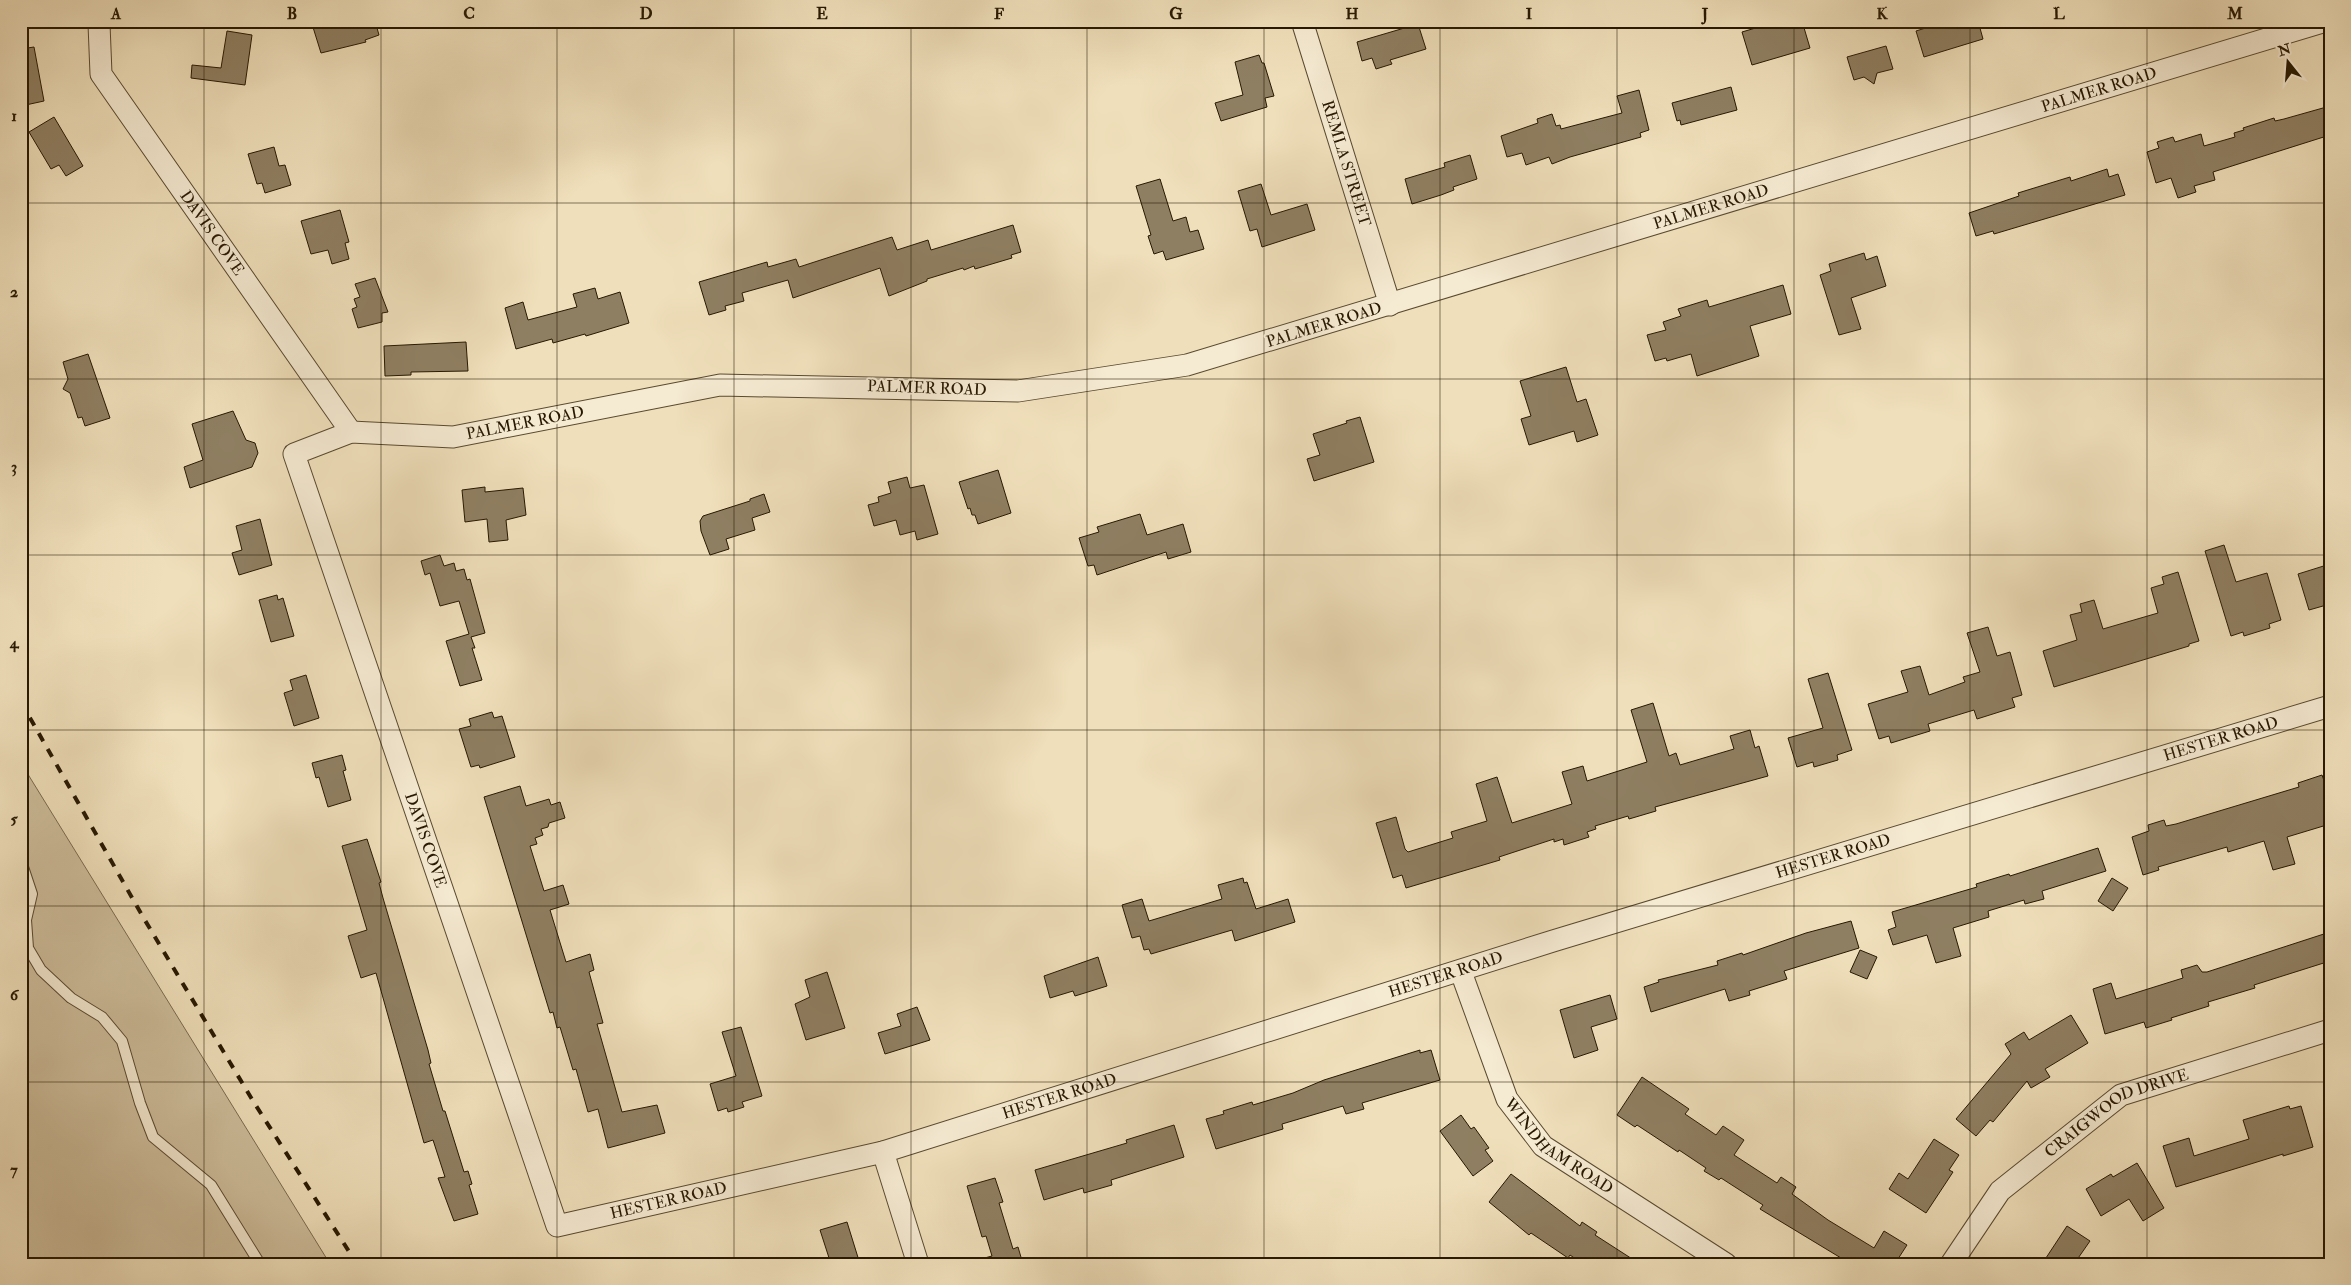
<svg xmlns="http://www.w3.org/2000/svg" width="2351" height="1285" font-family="'IM FELL Double Pica',serif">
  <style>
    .green { fill: #cdbd9b; stroke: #7a6a4e }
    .building { fill: #8f7f62; stroke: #271802 }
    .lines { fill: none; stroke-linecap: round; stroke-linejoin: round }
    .lane-casing { stroke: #594a30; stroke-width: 12 }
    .street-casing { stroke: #594a30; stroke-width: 23 }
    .lane { stroke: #f5ead2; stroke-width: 10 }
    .street { stroke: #f5ead2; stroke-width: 21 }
    .rail { stroke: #271802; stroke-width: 4; stroke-dasharray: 9 9; stroke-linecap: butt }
    .grid { fill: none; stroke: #271802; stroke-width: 1; stroke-opacity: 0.55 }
    .labels { text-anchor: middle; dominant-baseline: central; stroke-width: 4; stroke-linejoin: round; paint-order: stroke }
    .street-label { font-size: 16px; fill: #271802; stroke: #f5ead2 }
    .neatline { fill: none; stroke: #271802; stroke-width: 2 }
    .grid-label { font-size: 16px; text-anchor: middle; font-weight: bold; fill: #271802 }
  </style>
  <rect width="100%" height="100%" fill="#efdfba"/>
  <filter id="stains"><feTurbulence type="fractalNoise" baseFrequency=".004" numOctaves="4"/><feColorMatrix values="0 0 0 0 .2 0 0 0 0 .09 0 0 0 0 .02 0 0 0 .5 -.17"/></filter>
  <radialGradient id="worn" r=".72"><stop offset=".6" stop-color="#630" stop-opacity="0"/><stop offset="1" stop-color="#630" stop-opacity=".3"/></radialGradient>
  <path class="green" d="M21 763 330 1264H21Z"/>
  <path class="building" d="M321 21H375L379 35 365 40 366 42 321 53 312 24Z
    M1779 21H1802L1810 48 1752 65 1742 32Z
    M1948 21H1978L1983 39 1924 57 1916 31Z
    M1418 24 1426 49 1390 60 1392 64 1376 69 1372 58 1362 61 1357 42Z
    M227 31 252 35 245 85 191 78 192 65 221 68Z
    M1886 46 1893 69 1877 73 1874 84 1864 77 1854 80 1847 57Z
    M34 47 44 101 21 106V49Z
    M1259 55 1262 63H1264L1274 96 1265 98 1267 107 1221 121 1215 103 1243 95 1235 62Z
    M1731 87 1737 110 1681 125 1680 120 1677 121 1672 103Z
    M1639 90 1649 130 1640 133 1641 137 1570 157 1552 164 1549 157 1526 165 1522 153 1507 157 1501 136 1538 123 1537 119 1552 114 1556 126 1560 125 1561 129 1622 113 1617 96Z
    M2330 106V135L2213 172 2215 180 2194 186 2196 192 2178 198 2171 178 2156 183 2147 152 2159 148 2157 142 2173 137 2175 142 2201 134 2204 146 2235 137 2234 133 2244 130 2243 128 2274 118 2275 121 2284 119Z
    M54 117 83 166 66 176 59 165 51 169 29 132Z
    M274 147 279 166 285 165 291 185 265 193 262 183 257 184 248 154Z
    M1470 155 1477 179 1453 187 1454 190 1441 195 1412 204 1405 179 1445 167 1444 163Z
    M2107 169 2109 177 2118 174 2125 195 1994 234 1993 231 1976 236 1969 213 2019 196 2018 193 2070 177 2071 181Z
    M1160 179 1173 221 1186 217 1190 232 1198 230 1204 249 1166 260 1163 251 1154 254 1148 236 1151 235 1136 186Z
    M1261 184 1271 215 1307 204 1315 230 1262 247 1257 229 1250 231 1238 191Z
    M340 210 349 242 345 243 349 259 332 264 328 250 311 254 301 221Z
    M1013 225 1021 252 1011 255 1012 258 975 269 974 266 964 270 963 268 927 279V281L889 296 880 268 793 298 788 280 742 293 744 301 725 306 726 310 709 315 699 282 767 262 768 267 796 259 799 267 892 237 897 250 928 240 931 250Z
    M1864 253 1866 260 1877 256 1886 286 1851 298 1861 329 1839 335 1820 275 1831 271 1829 264Z
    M375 278 388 312 382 313V322L358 328 352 309 357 307 354 299 360 297 355 284Z
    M1783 285 1791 314 1750 326 1759 356 1697 376 1691 354 1667 361 1666 358 1655 361 1647 335 1666 330 1663 322 1681 316 1678 309 1707 300 1709 307Z
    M595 288 598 299 620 292 629 323 586 336 585 334 553 343 552 339 516 349 505 308 523 302 528 320 577 307 573 294Z
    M466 342 468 371 411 372V375L385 376 384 346Z
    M88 354 110 418 85 426 82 417 78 418 70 393 63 389 68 379 63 362Z
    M1566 367 1577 402 1586 399 1598 435 1577 442 1574 431 1529 445 1521 419 1531 416 1520 381Z
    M233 411 246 440 255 443 258 453 252 467 190 488 184 467 203 460 192 424Z
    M1360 417 1374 462 1314 481 1307 459 1320 455 1313 434 1347 423 1346 421Z
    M998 470 1011 513 978 524 975 515H972L970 508 968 509 959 482Z
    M907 477 910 488 924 485 938 534 917 540 915 531 900 535 896 520 874 526 868 505 879 502 878 497 891 493 888 482Z
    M485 487V492L523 488 526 515 506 520 508 540 489 542 487 519 465 522 462 490Z
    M764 494 770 512 752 518 755 530 726 539 729 549 710 555 701 531 700 521 703 516 750 501V499Z
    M1140 514 1147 535 1183 524 1191 552 1168 559 1166 552 1097 575 1094 565 1088 566 1079 538 1099 532 1097 527Z
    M260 519 272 565 239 575 232 553 242 550 236 526Z
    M2224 545 2236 582 2267 573 2281 620 2269 624 2270 628 2244 636 2243 632 2231 636 2205 551Z
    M440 555 444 566 454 563 456 571 464 569 467 580 470 579 485 633 471 637 475 648H472L482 680 460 686 446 641 469 634 459 601 440 606 430 573 425 575 421 561Z
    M2330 564V604L2309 610 2298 574Z
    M2178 572 2199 641 2189 644V646L2054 687 2043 651 2077 640 2070 615 2082 612 2080 604 2094 600 2103 629 2158 613 2151 588 2164 584 2162 577Z
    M277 595 278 600 283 598 294 636 271 642 259 600Z
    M1988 627 1997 656 2010 652 2022 695 2012 698 2015 707 1977 719 1974 710 1928 724 1930 731 1891 743 1889 736 1879 739 1868 704 1908 692 1901 671 1920 666 1929 695 1965 682 1963 677 1980 672 1967 633Z
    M1828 673 1852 750 1837 755 1838 760 1814 767 1813 762 1797 767 1788 738 1823 728 1808 679Z
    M306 675 319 718 294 726 284 693 293 690 290 680Z
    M1653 703 1669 756 1676 753 1680 765 1734 749 1730 736 1750 730 1755 748 1759 746 1768 776 1655 807 1656 811 1629 819 1628 816 1595 826 1596 829 1587 832 1589 837 1564 845 1563 839 1554 842V839L1499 857 1500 860 1406 888 1402 875 1393 878 1376 823 1396 817 1405 849 1408 852 1453 838 1451 832 1487 821 1476 784 1497 777 1512 823 1572 804 1562 772 1583 766 1587 781 1647 762 1631 710Z
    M492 712 494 718 502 716 515 757 480 768 479 765 471 767 459 729 471 726 469 719Z
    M342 755 346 770 343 771 351 800 328 807 319 777 316 778 312 763Z
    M2322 775 2326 786 2330 785V824L2287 837 2295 864 2273 870 2264 841 2228 852 2227 847 2158 867 2159 870 2143 875 2132 837 2149 831 2148 825 2164 820 2166 826 2176 824 2299 787 2298 783Z
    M520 786 526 806 549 799 551 805 560 802 565 818 549 823 548 827 541 829 543 835 535 838 537 844 530 846 544 891 563 885 569 904 550 910 566 962 590 954 594 970 589 972 603 1023 597 1024 622 1112 657 1105 665 1133 608 1148 598 1109 588 1112 576 1069 573 1070 560 1027 557 1028 553 1012 550 1013 484 797Z
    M367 839 381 882 379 883 383 898 428 1050 431 1063 429 1064 443 1111H445L464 1172 468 1171 472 1184 469 1185 478 1214 454 1221 438 1178 445 1177 433 1140 424 1143 376 973 361 978 348 936 367 930 342 846Z
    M2098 848 2106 871 2042 891 2044 899 2025 904 2024 900 1988 911 1989 917 1953 928 1961 956 1936 963 1927 935 1893 945 1888 930 1896 927 1892 912 1977 887 1976 884 2009 874 2010 876Z
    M1243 878 1244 883 1247 882 1256 909 1288 899 1295 922 1235 941 1232 930 1151 954 1149 949 1144 950 1140 936 1132 938 1122 905 1142 899 1149 921 1222 899 1218 885Z
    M2112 878 2128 888 2113 911 2098 901Z
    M1851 921 1859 948 1784 971 1787 979 1749 991 1750 995 1729 1001 1725 989 1651 1012 1644 987 1659 982 1658 980 1718 965 1717 961 1742 953 1743 955 1806 933Z
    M2330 932V961L2254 985 2255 988 2208 1002 2209 1006 2171 1018 2172 1020 2146 1028 2144 1022 2105 1034 2093 989 2111 983 2116 999 2183 978 2181 970 2197 965 2202 972H2207Z
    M1860 950 1877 957 1867 979 1850 972Z
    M1098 957 1107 986 1075 996 1073 991 1050 998 1044 976Z
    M827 972 845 1028 806 1040 795 1004 810 997 805 980Z
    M1610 995 1617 1019 1591 1027 1598 1050 1574 1058 1560 1010Z
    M917 1007 930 1040 885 1054 878 1033 901 1026 897 1014Z
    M2071 1015 2088 1043 2045 1069 2050 1077 2031 1088 2027 1081 1993 1122 1990 1120 1976 1136 1956 1119 2011 1054 2005 1044 2024 1032 2029 1040Z
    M741 1027 762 1096 742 1102 744 1107 728 1112 727 1108 718 1111 710 1084 736 1076 722 1032Z
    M1420 1050V1053L1431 1050 1440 1080 1362 1103 1364 1109 1346 1114 1343 1106 1282 1124 1283 1129 1216 1149 1206 1119 1224 1114 1223 1111 1252 1102 1253 1105 1293 1093 1324 1080Z
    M1642 1077 1689 1109 1685 1114 1716 1135 1723 1126 1744 1140 1734 1155 1777 1183 1781 1177 1796 1187 1792 1194 1828 1220 1874 1248 1884 1231 1907 1245 1896 1262 1898 1264H1836L1841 1258 1760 1209 1763 1205 1721 1178 1719 1180 1704 1171 1706 1168 1679 1150 1678 1152 1637 1125 1635 1127 1617 1115Z
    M2289 1106 2290 1109 2301 1106 2313 1147 2283 1156V1154L2176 1187 2163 1146 2189 1138 2194 1156 2249 1139 2243 1120Z
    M1461 1115 1471 1129 1474 1127 1489 1148 1485 1150 1493 1161 1473 1176 1440 1131Z
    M1174 1125 1184 1157 1111 1180 1112 1185 1084 1193 1083 1188 1044 1200 1035 1170 1127 1143 1126 1140Z
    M1934 1139 1959 1155 1949 1170 1953 1172 1926 1213 1889 1189 1899 1173 1908 1179Z
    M2137 1163 2164 1208 2143 1221 2129 1199 2101 1216 2086 1189 2111 1174 2113 1177Z
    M1511 1174 1580 1226 1582 1222 1597 1232 1595 1235 1640 1264H1583L1570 1255 1568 1258 1531 1233 1529 1235 1489 1202Z
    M995 1178 1003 1202 999 1203 1013 1249 1018 1247 1023 1264H978L977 1260 992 1256 986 1236 982 1237 967 1186Z
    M847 1222 860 1264H831L820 1230Z
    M2067 1226 2090 1241 2074 1264H2042Z"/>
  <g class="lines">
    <defs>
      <path id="lane" d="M21 861 32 894 26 920 28 948 41 970 71 998 102 1017 122 1041 140 1103 153 1137 211 1185 260 1264"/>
      <g id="street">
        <path id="s1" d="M103 21 99 24 101 74 351 432"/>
        <path id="s2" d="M1302 21 1390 305"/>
        <path id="s3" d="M2326 21 1187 365 1018 391 720 385 453 437 351 432 294 454 557 1226 883 1152 1553 941 2330 706"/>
        <path id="s4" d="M1461 972 1507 1099 1543 1146 1726 1264"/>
        <path d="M883 1152 918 1264"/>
        <path id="s5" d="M1951 1264 2000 1191 2121 1095 2330 1030"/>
      </g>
    </defs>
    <use href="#lane" class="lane-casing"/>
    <use href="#street" class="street-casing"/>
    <use href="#lane" class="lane"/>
    <use href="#street" class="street"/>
    <path class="rail" d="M21 702 143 917 253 1101 357 1264"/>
  </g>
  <path class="grid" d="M204 21V1264M381 21V1264M557 21V1264M734 21V1264M911 21V1264M1087 21V1264M1264 21V1264M1440 21V1264M1617 21V1264M1794 21V1264M1970 21V1264M2147 21V1264M21 203H2330M21 379H2330M21 555H2330M21 730H2330M21 906H2330M21 1082H2330"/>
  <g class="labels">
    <g class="street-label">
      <text transform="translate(2099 90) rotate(-17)">PALMER ROAD</text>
      <text stroke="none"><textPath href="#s2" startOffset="149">REMLA STREET</textPath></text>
      <text transform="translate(1711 207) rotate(-17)">PALMER ROAD</text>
      <text stroke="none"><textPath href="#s1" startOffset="249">DAVIS COVE</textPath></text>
      <text transform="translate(1324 325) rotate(-17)">PALMER ROAD</text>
      <text transform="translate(927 388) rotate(2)">PALMER ROAD</text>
      <text transform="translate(525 423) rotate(-11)">PALMER ROAD</text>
      <text stroke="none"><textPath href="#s3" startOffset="4644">HESTER ROAD</textPath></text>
      <text stroke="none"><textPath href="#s3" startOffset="2502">DAVIS COVE</textPath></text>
      <text stroke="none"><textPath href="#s3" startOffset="4239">HESTER ROAD</textPath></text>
      <text stroke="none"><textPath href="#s3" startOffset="3834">HESTER ROAD</textPath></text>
      <text stroke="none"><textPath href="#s3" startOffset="3429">HESTER ROAD</textPath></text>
      <text stroke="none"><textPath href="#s5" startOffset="230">CRAIGWOOD DRIVE</textPath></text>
      <text stroke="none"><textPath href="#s4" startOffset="206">WINDHAM ROAD</textPath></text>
      <text stroke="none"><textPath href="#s3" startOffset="3024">HESTER ROAD</textPath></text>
    </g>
  </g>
  <rect width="2351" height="1285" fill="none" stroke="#efdfba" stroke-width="55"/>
  <g transform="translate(2288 62) rotate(343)" stroke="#f5ead2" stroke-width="4" paint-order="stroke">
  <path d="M0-4L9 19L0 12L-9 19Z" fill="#271802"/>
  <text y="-8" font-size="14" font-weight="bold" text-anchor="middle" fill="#271802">N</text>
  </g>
  <rect x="28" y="28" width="2296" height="1230" class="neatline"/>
  <g class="grid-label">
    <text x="116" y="19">A</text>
    <text x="292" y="19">B</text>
    <text x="469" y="19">C</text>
    <text x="646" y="19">D</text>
    <text x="822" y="19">E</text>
    <text x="999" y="19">F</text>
    <text x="1176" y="19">G</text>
    <text x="1352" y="19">H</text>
    <text x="1529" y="19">I</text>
    <text x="1705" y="19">J</text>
    <text x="1882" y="19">K</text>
    <text x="2059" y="19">L</text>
    <text x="2235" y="19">M</text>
    <text x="14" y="121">1</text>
    <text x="14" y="297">2</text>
    <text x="14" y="472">3</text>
    <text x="14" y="648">4</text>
    <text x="14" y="824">5</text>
    <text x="14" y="1000">6</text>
    <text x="14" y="1175">7</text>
  </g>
  <rect width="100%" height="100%" filter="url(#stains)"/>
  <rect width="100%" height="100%" fill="url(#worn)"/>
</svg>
